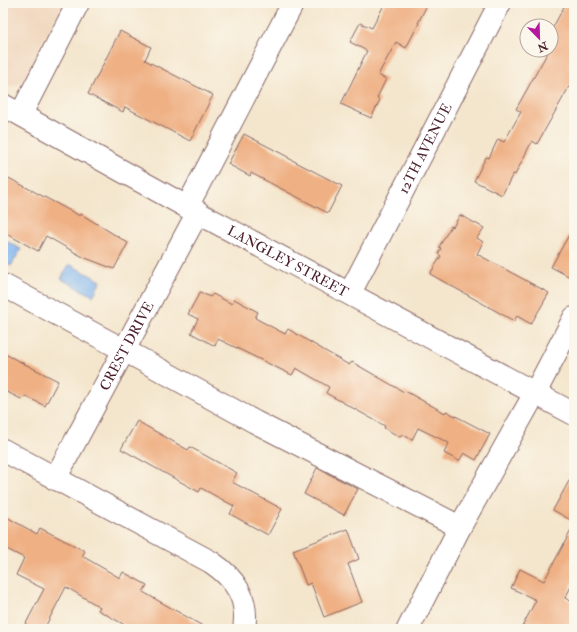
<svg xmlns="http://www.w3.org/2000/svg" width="577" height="632" font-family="'IM FELL Double Pica',serif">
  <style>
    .built { fill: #f0d5bc }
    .water { fill: #7fb4ed; stroke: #646a8c }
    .building { fill: #efb084 }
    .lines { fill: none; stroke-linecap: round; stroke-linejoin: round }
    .minor-casing { stroke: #866564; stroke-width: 24 }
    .minor { stroke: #fff; stroke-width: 22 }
    .labels { text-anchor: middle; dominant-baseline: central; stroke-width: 3; stroke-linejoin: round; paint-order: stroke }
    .street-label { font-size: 14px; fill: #4a1f2b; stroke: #fbf7ec }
  </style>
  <rect width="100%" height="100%" fill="#fbf7ec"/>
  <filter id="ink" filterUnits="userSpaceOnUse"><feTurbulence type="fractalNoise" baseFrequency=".025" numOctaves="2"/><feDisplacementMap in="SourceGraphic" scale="8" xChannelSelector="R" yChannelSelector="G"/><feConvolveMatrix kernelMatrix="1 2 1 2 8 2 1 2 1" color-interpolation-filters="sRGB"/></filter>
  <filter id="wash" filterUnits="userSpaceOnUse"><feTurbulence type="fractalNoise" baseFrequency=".012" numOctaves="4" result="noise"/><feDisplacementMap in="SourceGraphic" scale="16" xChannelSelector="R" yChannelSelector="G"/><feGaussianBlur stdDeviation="0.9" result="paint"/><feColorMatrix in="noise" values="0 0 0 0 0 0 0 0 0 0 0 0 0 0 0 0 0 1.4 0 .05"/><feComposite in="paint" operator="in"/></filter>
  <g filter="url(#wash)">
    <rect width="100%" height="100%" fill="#f4e6cd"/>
    <path class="built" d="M3 3H63L25 77 19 83 14 86 9 87 3 86Z"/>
    <path class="water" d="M3 239 21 249 11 266 3 261Z
      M69 264 101 281 93 296 61 279Z"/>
    <g id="blocks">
      <path class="building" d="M385 3H428L418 23H419L406 48 396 42 378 75 386 79 377 98 380 100 371 118 341 104 367 51 350 42 360 23 372 28Z
        M566 3H574V89L569 87 537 144 532 141 515 175 513 174 502 195 474 181 486 157 489 158 498 139 504 142 521 112 516 109 548 52 544 51 545 50H551V31Z
        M120 31 151 47 145 60 213 95 190 141 125 107 123 112 88 94Z
        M244 134 288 157V158L342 186 328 213 251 173 250 176 228 164Z
        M3 175 80 216 81 214 128 243 114 269 83 257 46 236 38 251 3 232Z
        M460 215 484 228 477 238 483 242 477 254 549 293 531 324 517 316 514 321 430 274 441 256 438 254 441 248 439 247 451 226 453 227Z
        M574 226V279L551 267Z
        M200 292 210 297 213 294 232 304 234 299 258 312 255 318 285 334 288 329 349 365 352 362 404 392 405 391 445 413 446 411 490 434 476 460 464 453 459 461 444 453 449 443 418 428 412 440 402 434 400 437 384 428 385 426 326 393 329 387 296 368 292 375 218 339 215 346 191 333 198 319 188 314Z
        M3 353 58 381 45 406 25 396 23 400 3 390Z
        M137 421 188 450 190 447 237 473 232 482 282 509 268 535 230 514 234 506 201 488 199 492 121 449Z
        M317 468 358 489 344 515 304 494Z
        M574 472V522L553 510Z
        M3 515 37 534 40 528 85 551 82 556 120 578 123 572 147 585 143 592 208 629H132L98 610 100 607 66 587 44 629H23L44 589 16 575 24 558 3 547Z
        M574 525V581L565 598 574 603V629H521L536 600 511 588 520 569 544 581Z
        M348 529 359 559 348 564 362 602 324 617 311 583 306 585 293 550Z"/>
    </g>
  </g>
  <g filter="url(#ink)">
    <use href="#blocks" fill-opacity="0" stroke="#866564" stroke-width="1"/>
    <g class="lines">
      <defs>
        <g id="minor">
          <path id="s1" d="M3 105 187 207 574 414"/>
          <path d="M21 114 78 3"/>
          <path d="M187 207 293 3"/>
          <path d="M3 285 124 350 255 422 460 527"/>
          <path id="s2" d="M350 293 500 3"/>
          <path d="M3 450 211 562C236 579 249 599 244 629"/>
          <path id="s3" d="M55 479 198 212"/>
          <path d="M408 629 460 527 535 393 574 318"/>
        </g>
      </defs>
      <use href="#minor" class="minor-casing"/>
      <use href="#minor" class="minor"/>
    </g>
  </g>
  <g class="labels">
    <g class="street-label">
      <text stroke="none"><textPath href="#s2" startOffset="163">12TH AVENUE</textPath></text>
      <text stroke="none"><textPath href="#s1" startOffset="325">LANGLEY STREET</textPath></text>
      <text stroke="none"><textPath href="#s3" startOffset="151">CREST DRIVE</textPath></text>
    </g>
  </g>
  <rect width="577" height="632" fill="none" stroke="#fbf7ec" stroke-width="16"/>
  <g transform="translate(539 38) rotate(157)"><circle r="19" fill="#fbf7ec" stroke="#b4a19f"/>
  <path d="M0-3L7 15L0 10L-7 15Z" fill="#b5179e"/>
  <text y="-6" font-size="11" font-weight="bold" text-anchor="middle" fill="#4a1f2b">N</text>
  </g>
</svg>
